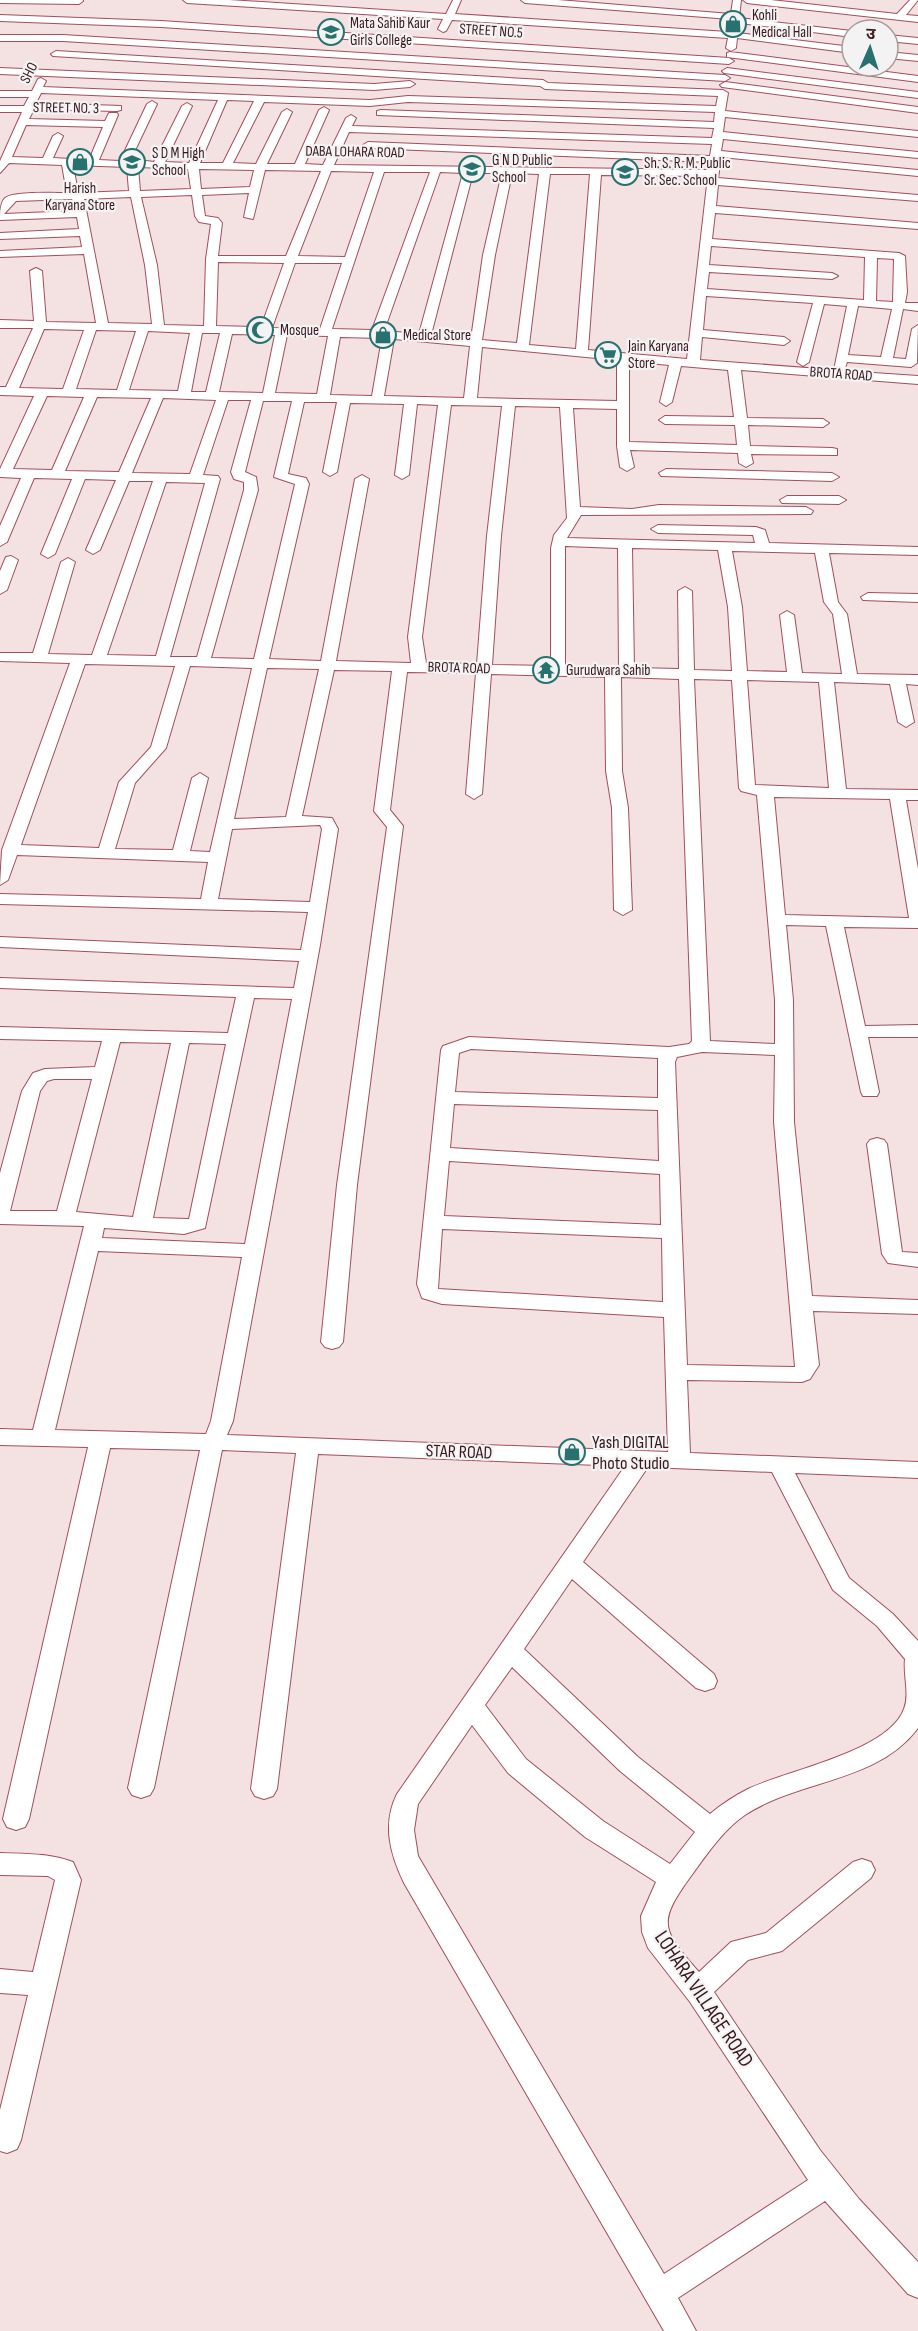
<svg xmlns="http://www.w3.org/2000/svg" width="918" height="2331" font-family="'Sofia Sans Condensed','Noto Sans Devanagari',sans-serif">
  <style>
    .lines { fill: none; stroke-linecap: round; stroke-linejoin: round }
    .minor-casing { stroke: #a04f5c; stroke-width: 2 }
    .minor { fill: #fff; fill-rule: evenodd }
    .labels { text-anchor: middle; dominant-baseline: central; stroke-width: 4.5; stroke-linejoin: round; paint-order: stroke }
    .far-poi-label { font-size: 15px; fill: #39171c; stroke: #f3f3f3; text-anchor: start }
    .far-street-label { font-size: 15px; fill: #39171c; stroke: #f3f3f3 }
    .poi-label { font-size: 18px; fill: #39171c; stroke: #f3f3f3; text-anchor: start }
    .street-label { font-size: 18px; fill: #39171c; stroke: #f3f3f3 }
    .near-street-label { font-size: 21px; fill: #39171c; stroke: #f3f3f3 }
  </style>
  <rect width="100%" height="100%" fill="#f4e1e2"/>
  <g class="lines">
    <defs>
      <path id="minor" d="M0 0H83V1L79 4 0 3Z
        M183 0H229L446 14 453 0H461L455 14 728 32 730 19 525 3 521 0H558L731 14 733 0H741L739 18 852 31V37L739 23 738 33 852 47V53L737 38 736 48 731 51 726 48 728 38 452 20 446 31 443 32 438 29 443 19 187 3Z
        M743 0H771L897 14 910 0H918L906 15 918 16V22L747 3Z
        M0 15 161 21 729 58 734 61 729 64 161 27 0 21Z
        M0 35H63L725 75 730 78 725 81 63 41H0Z
        M888 35 918 38V44L888 41Z
        M56 51 543 80 548 83 723 90 728 93 725 111 918 131V137L725 117 723 132 918 152V158L723 139 721 151 918 170V176L721 157 718 178 918 195V201L718 185 716 206 918 223V229L715 213 712 239 899 253 905 256 907 292 905 303H918V311L903 309 893 358 906 359 912 329 918 325 917 363 911 367 847 362 844 371 918 376V384L741 370 747 418 823 419 829 423 823 427 748 425 750 446 832 448 837 449V455L751 454 753 463 746 467 739 463 738 453 630 450 634 467 627 471 620 467 617 446V409L573 408 580 507 632 509 659 505 806 507 813 511 811 514 581 515 567 538 755 543 753 535 658 533 651 529 658 525 756 527 765 530 769 543 918 547V555L829 553 838 602 847 614 857 674 918 675V685L906 684 914 722 906 727 898 722 890 684 834 682 846 789 918 790V800H906L918 869V928L844 927 865 1026 918 1025V1037H868L879 1092 877 1096H863L861 1092 826 926 786 925 793 1000 794 1122 812 1296 918 1300V1314L813 1311 819 1365 810 1379 802 1382 687 1380 690 1453 918 1462V1478L795 1473 849 1578 893 1614 918 1641V1728C877 1783 799 1779 745 1815 723 1830 707 1854 691 1876 657 1923 661 1929 699 1972L731 1942 766 1933 853 1862 862 1859 871 1862 875 1870 871 1878 782 1951 748 1960 714 1992 820 2150 859 2199 918 2262V2298L908 2294 825 2201 678 2298 696 2331H664L404 1883C390 1854 382 1824 397 1794L625 1466 318 1454 277 1789 273 1796 264 1799 255 1796 251 1789 296 1453 222 1450 154 1788 150 1795 141 1798 132 1795 128 1788 200 1450 110 1448 29 1819 25 1827 16 1830 7 1827 3 1819 88 1447 0 1445V1429L33 1430 84 1226 0 1224V1173L22 1091 33 1073 45 1069 95 1067 102 1041 0 1039V1027L228 1033 236 997 0 988V978L294 988 299 961 0 947V937L301 950 308 912 0 904V894L201 899 208 862 17 855 8 880 0 885 2 850 70 663 0 661V653H33L61 562 68 558 75 562 48 654 92 655 153 481H129L100 550 93 554 86 550 116 480 85 479 55 554 48 558 41 554 72 479 34 478 7 542 0 546V526L21 478 0 477V469L34 396 0 395V387H6L33 328H0V320L34 321 30 271 36 268 42 271 46 322 96 323 84 254 0 257V251L82 247 80 236 0 239V233L79 229 77 217 0 220C0 213 0 203 5 198 14 191 55 193 67 193L62 165 9 163 0 173V161L22 112H0V106H24L29 97H0V91H32L38 79 41 78 46 81 43 87 370 100 408 96 716 106 718 96 545 89 540 86 53 56 51 54ZM41 93 218 100 189 163 165 162 192 106 187 103 182 106 154 162 131 159 157 104 152 101 147 104 120 161 99 160 118 115 117 113H109L105 121 29 119 34 109 117 111 121 110V106L36 103ZM227 100 254 101 223 163H200ZM264 102 370 106 408 102 715 112 714 122 381 110 377 111V115L714 128 712 138 352 126 356 118 351 115 346 118 323 165 305 164 329 110 324 107 319 110 295 164H267L292 112 287 109 282 112 256 164 233 163ZM26 125 103 127 89 160 53 158 63 136 58 133 53 136 43 158 12 157ZM349 132 712 144 710 156 368 142 363 145 368 148 710 162 709 170 334 165ZM73 165 127 167 129 191 78 193ZM138 167 188 169 191 189 140 191ZM199 169 254 170 250 187 201 189ZM265 170 321 171 286 256H218L222 223 218 218 205 216 202 195 249 193 244 217 253 219ZM331 171 374 172 345 257 298 256ZM384 172H430L372 330 332 329ZM440 172 463 173 419 334 384 331ZM473 173H502L483 255 471 339 431 335ZM512 173 539 174 517 343 482 340 495 255ZM550 174H590L576 349 529 345ZM601 175 708 176 687 359 588 350ZM192 195 195 216 199 222 211 224 206 259 204 326 164 325 157 265 141 197ZM131 197 145 265 152 324 108 323 84 199ZM72 199 76 211 4 214 16 201ZM711 246 865 257 864 300 707 289 709 272 832 279 838 276 832 273 709 265ZM877 258 894 259 893 302 876 301ZM218 262 284 263 261 327 216 326ZM295 263H342L320 329 272 328ZM706 296 813 303 797 362 803 366 809 362 824 304 847 306 834 370 700 360 702 337 784 345 790 341 784 337 703 330ZM858 306 892 309 881 357 848 355ZM44 329 84 330 63 389 19 388ZM96 330 136 331 117 390 76 389ZM148 331 190 333 178 391 129 390ZM202 333H220L206 392H191ZM232 334 275 335 263 393 219 392ZM287 335 328 336 317 394 275 393ZM340 337 382 338 372 396 330 395ZM394 339 470 346 464 398 384 396ZM482 347 617 360V401L477 398ZM629 361 669 365 660 402 666 406 672 402 681 366 728 370 734 417 665 416 659 420 665 424 735 425 737 445 629 442ZM47 396 84 397 52 470 13 469ZM97 397 151 398 119 472 65 471ZM163 398 216 400 190 474 132 473ZM228 400H251L231 472 234 479 244 482V490L197 657H170L220 479 218 476 203 475ZM263 401H292L274 477 295 484 254 659 211 658 258 490 256 477 245 472ZM304 402H337L323 472 330 476 337 472 350 403 404 404 395 475 402 479 409 475 417 404 438 405 408 637 411 663 336 661 369 479 362 475 355 479 321 661 269 659 309 484 306 478 288 474ZM451 405 502 406 487 536 477 664 426 663 422 637ZM515 406 560 407 567 518 554 535 551 548V666L492 665 501 536ZM166 482 205 483 156 656 107 655ZM565 546 618 548 619 668 565 667ZM632 548 718 550 728 607 732 671 694 670 692 591 685 587 678 591 679 669 634 668ZM732 551 815 553 824 602 833 614 842 674 802 673 794 615 787 611 780 615 787 672 747 671 742 607ZM85 664 175 666 151 747 119 782 99 848 21 845ZM190 666 252 668 210 852 190 851 208 778 200 773 192 778 173 850 115 849 135 783 166 748ZM267 668 319 669 286 817 234 819ZM334 670 392 671 374 811 387 827 337 1185 321 1342 325 1347 332 1349 339 1347 343 1342 357 1185 403 826 390 810 407 672 476 673 466 794 474 799 482 794 491 674 605 677 606 771 612 808 614 910 623 915 632 910 628 808 622 771 621 677 679 679 692 1041 689 1044 669 1047 469 1037 443 1046 441 1050 417 1284 422 1298 442 1304 664 1317 668 1452 227 1435 233 1421 320 945 338 829 332 818 302 816ZM694 679 732 680 739 788 741 791 757 795 775 1000V1044L710 1041ZM747 680 819 682 829 788 755 785ZM774 797 890 799 909 918 785 915ZM320 825 322 829 310 902 218 899 232 829ZM254 998 292 999 245 1244 102 1238 104 1228 184 1234 205 1228ZM120 1042 171 1043 133 1217 76 1212ZM189 1043 226 1044 189 1219 153 1218ZM471 1049 658 1058V1098L455 1092 459 1053ZM702 1052 775 1055 774 1122 795 1367 687 1365 675 1062 677 1057ZM54 1079H92L57 1211H10L40 1091 47 1081ZM454 1104 658 1110 659 1161 450 1148ZM449 1161 660 1174 661 1225 444 1216ZM442 1229 662 1238 663 1302 438 1289ZM98 1251 242 1257 211 1421 206 1434 55 1430ZM648 1467 772 1472 833 1590 877 1626 905 1659C903 1675 910 1694 904 1709 888 1752 787 1770 748 1789 734 1796 722 1804 710 1814L638 1757 524 1649 572 1579 696 1688 705 1691 714 1688 717 1681 714 1674 583 1562ZM512 1667 620 1771 695 1832 670 1864 603 1821 526 1759 485 1705ZM472 1725 508 1773 585 1837 656 1882 641 1916 642 1932 648 1948 690 2002 808 2180 664 2274 418 1856 414 1830 418 1804Z
        M730 52 918 76V82L727 57V53Z
        M888 52 918 55V61L888 58Z
        M0 68 374 84 410 81 415 84 410 87 374 90 0 74Z
        M727 68 918 92V98L724 73 722 71Z
        M725 82 918 107V113L722 87 720 85Z
        M666 469 832 473 839 477 832 481 661 476 659 473Z
        M787 496H839L846 500 839 504 782 503 780 500Z
        M11 556 18 560 7 590 0 594V571L6 557Z
        M868 593 918 594V602L863 600 861 597Z
        M877 1138 884 1140 887 1144 902 1252 918 1253V1267L888 1263 882 1254 867 1144 870 1140Z
        M0 1853C26 1854 49 1853 73 1862L81 1880 21 2140 17 2149 7 2153 0 2151V2110L28 1995 0 1993V1969L33 1972 55 1880 48 1876 0 1875Z"/>
    </defs>
    <use href="#minor" class="minor-casing"/>
    <use href="#minor" class="minor"/>
  </g>
  <defs>
    <symbol id="shop-ring" viewBox="-11 -11 22 22"><circle r="9.5" fill="#f3f3f3" stroke="#27716f" stroke-width="1.5"/><path d="M-5-2.5h2.3a2.7 3.5 0 0 1 5.4 0H5L5.5 6h-11ZM-1.5-2.5h3a1.5 2.3 0 0 0-3 0Z" fill="#27716f"/></symbol>
    <symbol id="university-ring" viewBox="-11 -11 22 22"><circle r="9.5" fill="#f3f3f3" stroke="#27716f" stroke-width="1.5"/><path d="M0-5L7-2L0 1L-7-2ZM-4 1L0 2.5L4 1V4Q0 6-4 4Z" fill="#27716f"/></symbol>
    <symbol id="school-ring" viewBox="-11 -11 22 22"><circle r="9.5" fill="#f3f3f3" stroke="#27716f" stroke-width="1.5"/><path d="M0-5L7-2L0 1L-7-2ZM-4 1L0 2.5L4 1V4Q0 6-4 4Z" fill="#27716f"/></symbol>
    <symbol id="mosque-ring" viewBox="-11 -11 22 22"><circle r="9.5" fill="#f3f3f3" stroke="#27716f" stroke-width="1.5"/><path d="M3.5-4.9A6 6 0 1 0 3.5 4.9A5 5 0 1 1 3.5-4.9Z" fill="#27716f"/></symbol>
    <symbol id="supermarket-ring" viewBox="-11 -11 22 22"><circle r="9.5" fill="#f3f3f3" stroke="#27716f" stroke-width="1.5"/><path d="M-6-5.5h2.5l.6 2H6L4.5 2H-2.5L-4.4-4H-6ZM-1.5 3.2a1.3 1.3 0 1 0 .1 0ZM3 3.2a1.3 1.3 0 1 0 .1 0Z" fill="#27716f"/></symbol>
    <symbol id="temple-ring" viewBox="-11 -11 22 22"><circle r="9.5" fill="#f3f3f3" stroke="#27716f" stroke-width="1.5"/><path d="M0-6L5-2H3V0L6.5 2.5H4V6H1.5V3h-3V6H-4V2.5H-6.5L-3 0V-2H-5Z" fill="#27716f"/></symbol>
  </defs>
  <g fill-rule="evenodd">
    <use href="#shop-ring" x="718" y="9" width="30" height="30"/>
    <use href="#university-ring" x="316" y="17" width="30" height="30"/>
    <use href="#shop-ring" x="65" y="147" width="30" height="30"/>
    <use href="#school-ring" x="117" y="147" width="30" height="30"/>
    <use href="#school-ring" x="457" y="154" width="30" height="30"/>
    <use href="#school-ring" x="610" y="157" width="30" height="30"/>
    <use href="#mosque-ring" x="245" y="315" width="30" height="30"/>
    <use href="#shop-ring" x="368" y="320" width="30" height="30"/>
    <use href="#supermarket-ring" x="593" y="340" width="30" height="30"/>
    <use href="#temple-ring" x="531" y="655" width="30" height="30"/>
    <use href="#shop-ring" x="557" y="1437" width="30" height="30"/>
  </g>
  <g class="labels">
    <g class="far-poi-label">
      <text x="752" y="15">Kohli<tspan x="752" dy="17">Medical Hall</tspan></text>
      <text x="350" y="23">Mata Sahib Kaur<tspan x="350" dy="17">Girls College</tspan></text>
      <text x="152" y="153">S D M High<tspan x="152" dy="17">School</tspan></text>
      <text x="492" y="160">G N D Public<tspan x="492" dy="17">School</tspan></text>
      <text x="644" y="163">Sh. S. R. M. Public<tspan x="644" dy="17">Sr. Sec. School</tspan></text>
      <text x="80" y="188" text-anchor="middle">Harish<tspan x="80" dy="17">Karyana Store</tspan></text>
      <text x="280" y="330">Mosque</text>
      <text x="403" y="335">Medical Store</text>
      <text x="628" y="346">Jain Karyana<tspan x="628" dy="17">Store</tspan></text>
      <text x="566" y="670">Gurudwara Sahib</text>
    </g>
    <g class="far-street-label">
      <text transform="translate(491 31) rotate(4)">STREET NO.5</text>
      <text transform="translate(29 73) rotate(-63)">SHO</text>
      <text transform="translate(66 108) rotate(1)">STREET NO. 3</text>
      <text transform="translate(355 152) rotate(1)">DABA LOHARA ROAD</text>
      <text transform="translate(841 374) rotate(4)">BROTA ROAD</text>
      <text transform="translate(459 668) rotate(2)">BROTA ROAD</text>
    </g>
    <g class="poi-label">
      <text x="592" y="1442">Yash DIGITAL<tspan x="592" dy="21">Photo Studio</tspan></text>
    </g>
    <g class="street-label">
      <text transform="translate(459 1452) rotate(2)">STAR ROAD</text>
    </g>
    <g class="near-street-label">
      <text transform="translate(704 1999) rotate(56)">LOHARA VILLAGE ROAD</text>
    </g>
  </g>
  <g transform="translate(870 48) rotate(3)"><circle r="28" fill="#f3f3f3" stroke="#a99b9d" stroke-width="1.5"/>
  <path d="M0-4.5L10 22L0 15L-10 22Z" fill="#27716f"/>
  <text y="-9" font-size="16" font-weight="bold" text-anchor="middle" fill="#39171c">उ</text>
  </g>
</svg>
